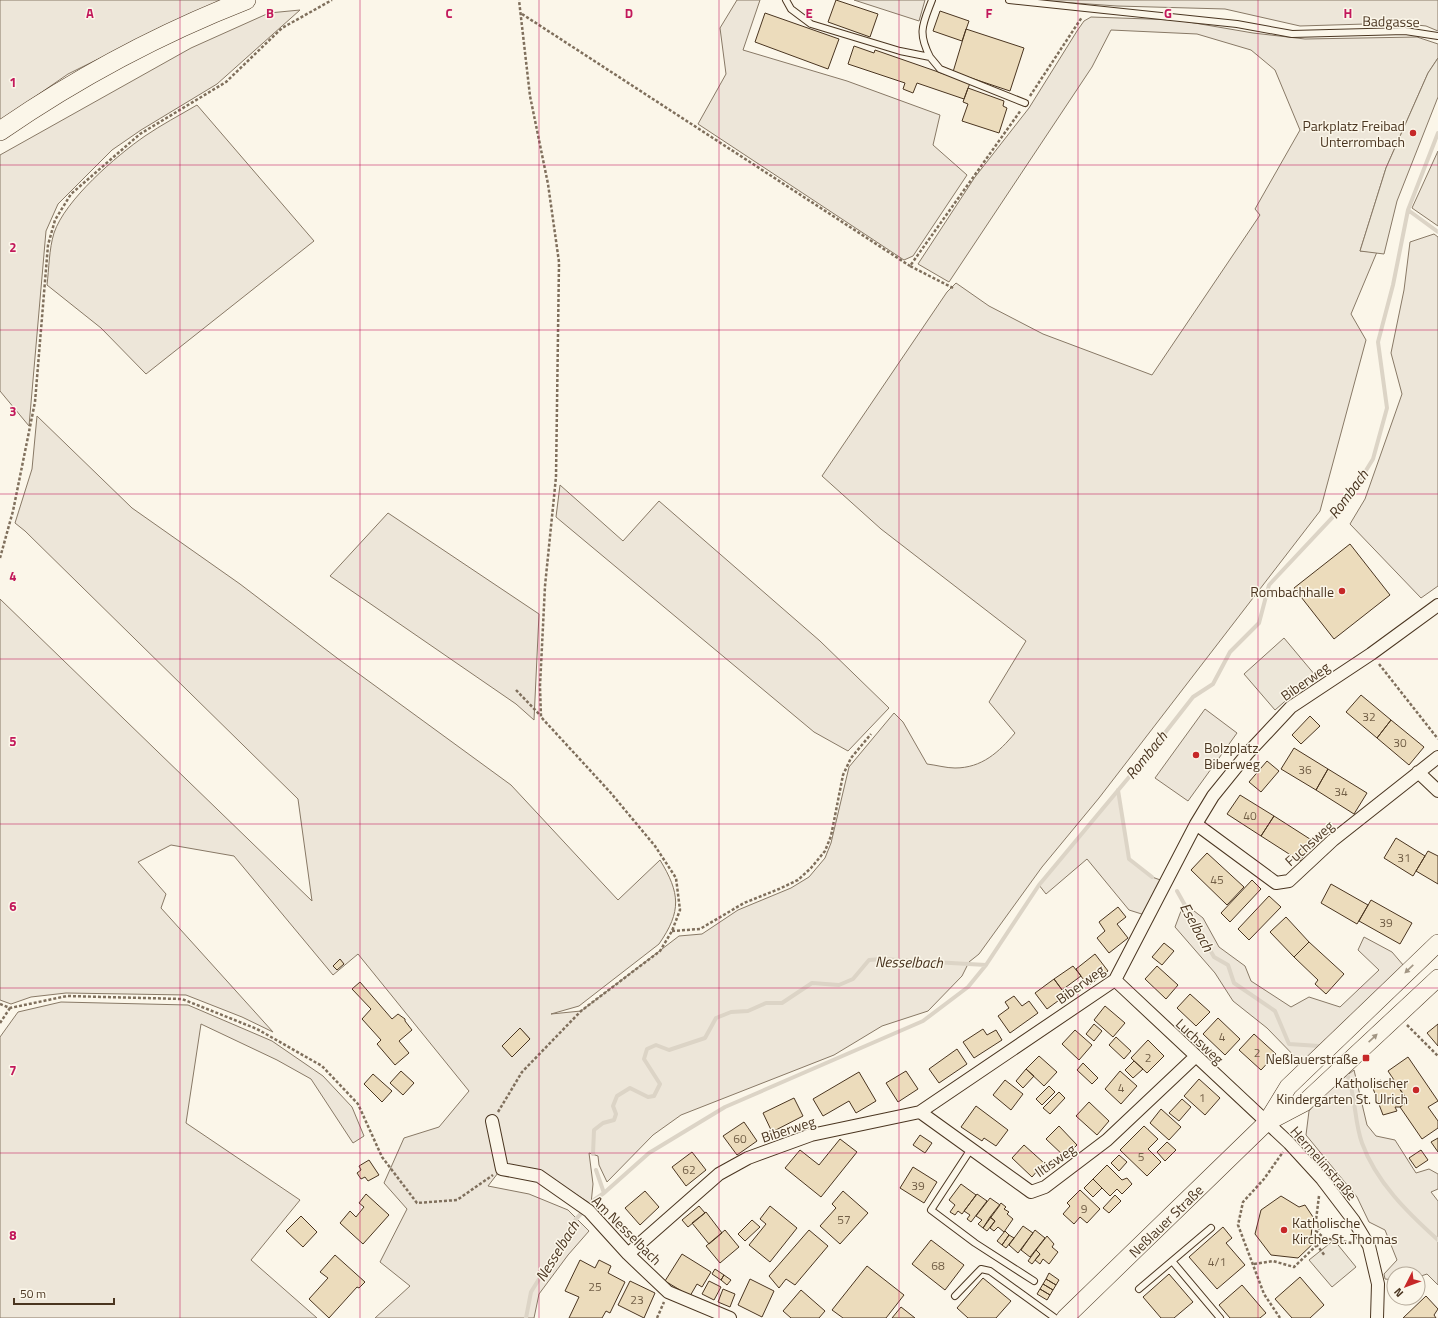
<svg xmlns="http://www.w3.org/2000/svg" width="1438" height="1318" font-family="'Titillium Web',sans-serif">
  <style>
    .green { fill: #ede6d9; stroke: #887966; fill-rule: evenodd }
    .parking { fill: #ede7d9; stroke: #887966 }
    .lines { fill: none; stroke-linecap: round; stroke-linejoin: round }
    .stream { stroke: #dcd4c6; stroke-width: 4 }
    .building { fill: #ecdcbc; stroke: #4a3520 }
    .service-casing { stroke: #4a3520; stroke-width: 8 }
    .minor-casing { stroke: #4a3520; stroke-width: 14 }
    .secondary-casing { stroke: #4a3520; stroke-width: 18 }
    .primary-casing { stroke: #4a3520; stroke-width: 20 }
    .path { stroke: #7f6f5c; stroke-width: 2.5; stroke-dasharray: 3 2; stroke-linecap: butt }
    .service { stroke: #fbf6e9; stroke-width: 6 }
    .minor { stroke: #fbf6e9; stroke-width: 12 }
    .secondary { stroke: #fbf6e9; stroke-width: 17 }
    .primary { stroke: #fbf6e9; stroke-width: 19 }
    .oneway { fill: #a29684 }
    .grid { fill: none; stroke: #c2185b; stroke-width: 1; stroke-opacity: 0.55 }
    .poi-dot { fill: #c62828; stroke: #fbf6e9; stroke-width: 1.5 }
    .labels { text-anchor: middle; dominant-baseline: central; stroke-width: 3; stroke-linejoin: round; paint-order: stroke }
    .number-label { font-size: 12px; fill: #725f47 }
    .street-label { font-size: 14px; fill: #4a3520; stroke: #fbf6e9 }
    .poi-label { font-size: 14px; fill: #4a3520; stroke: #fbf6e9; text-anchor: end }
    .water-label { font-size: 15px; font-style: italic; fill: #4a3520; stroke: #fbf6e9 }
    .grid-label { font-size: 13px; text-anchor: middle; font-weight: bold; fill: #c2185b; stroke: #fbf6e9; stroke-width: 3; stroke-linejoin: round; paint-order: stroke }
  </style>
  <rect width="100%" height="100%" fill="#fbf6e9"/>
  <path class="green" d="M0 0H225L159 29 68 74 0 121Z
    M737 0H760L743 50 847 81 940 115 933 145 967 175 913 256 904 260 698 124 726 74 720 28Z
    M854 0H925L919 21Z
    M1032 0H1438V31L1426 26 1398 23 1300 26 1225 9 1117 6Z
    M300 10 217 84 141 130 112 150 58 204 46 231 29 426 0 391V155L191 48 269 13Z
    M1091 17 1177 20 1253 33 1305 39 1417 37 1438 44V58L1428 73 1386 168 1360 251 1377 252 1351 314 1366 340 1320 511 1099 798 1042 867 979 954 969 962 962 976 928 1011 882 1026 834 1055 681 1115 653 1135 607 1182 599 1165 598 1156 589 1153 593 1184 591 1204 551 1178 501 1169 488 1186 529 1194 568 1210 589 1231 568 1255 539 1294 534 1318H375L410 1286 380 1262 407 1209 384 1183 404 1138 439 1127 469 1091 358 954 333 975 234 856 171 845 138 862 166 894 161 908 273 1032 242 1017 186 995 66 993 31 997 11 1004 0 1000V599L312 901 298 799 25 531 15 523 32 469 37 416 132 508 240 584 337 658 511 785 618 900 660 860C680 893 682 911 659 944L579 1006 551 1014 581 1011 679 936 702 934 738 910 791 888 809 877 825 858 831 843 849 767 894 713 903 722 927 764C936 765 946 768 955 768 982 768 999 752 1015 733L989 702 1026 641 881 529 822 476 947 292 956 283 989 306 1043 334 1152 375 1260 215 1255 209 1300 130 1275 70 1251 50 1197 34 1111 30 1092 67 949 282 918 264 975 177 1029 108 1077 31 1084 21ZM520 1028 530 1039 512 1056 502 1046Z
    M197 105 314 241 146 374 101 328 47 285C49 269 49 249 54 233 65 200 116 156 145 136 161 125 180 115 197 105Z
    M1438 151V226L1412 208Z
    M1434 234 1438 237V586L1421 598 1350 524 1365 499 1402 394 1391 353 1404 290 1410 242Z
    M560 485 623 541 659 501 820 641 889 708 848 751 814 732 556 517Z
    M388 513 539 614 534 720 516 704 330 576Z
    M1205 709 1237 733 1188 801 1155 778Z
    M1118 790 1129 859 1152 877 1166 882 1148 916 1129 910 1087 859 1046 894 1039 885Z
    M1184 903 1203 918 1219 947 1245 966 1251 981 1291 1007 1309 997 1340 1007 1379 970 1358 950 1364 937 1392 952 1404 966 1302 1064 1267 1028 1233 1001 1215 973 1175 927Z
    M61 1002 188 1005 272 1041 323 1076 352 1107 364 1136 353 1143 311 1079 277 1060 201 1024 186 1123 300 1200 251 1260 317 1318H0V1037L18 1012Z
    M1354 1070 1367 1125 1376 1136 1395 1140 1416 1173 1429 1169 1438 1174V1189L1431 1192 1438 1201V1285L1427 1274 1418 1277V1274H1394V1280L1385 1279 1384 1274 1397 1260 1385 1230 1369 1222 1357 1197 1306 1135 1309 1111 1325 1092Z"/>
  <path class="parking" d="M1438 58V97L1397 201 1384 254 1360 251 1386 168 1428 73Z
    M1284 638 1315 675 1275 710 1244 674Z
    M1334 1240 1356 1267 1332 1287 1309 1260Z"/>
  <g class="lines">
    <path class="stream" d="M1408 210 1438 232
      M1118 790 1129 859 1152 877
      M1177 891 1214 957 1228 965 1234 983 1275 1011 1289 1044 1319 1046
      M1347 1074C1356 1096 1354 1121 1362 1143 1376 1182 1408 1213 1438 1240
      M593 1154 594 1130 603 1123 614 1120 616 1114 613 1106 617 1096 630 1088 648 1097 654 1096 660 1084 644 1059 647 1049 656 1045 669 1050 705 1038 716 1018 731 1012 748 1011 766 1003H782L812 983 839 985 853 979 869 960 881 959 986 965 1039 885 1150 752 1193 697 1213 684 1230 652 1259 623 1269 585 1346 503 1373 459 1387 408 1378 342 1393 285 1408 210 1438 133
      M604 1193 649 1153 725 1107 923 1021 968 987 986 965
      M526 1318 531 1292 576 1219 594 1200 604 1193 596 1170"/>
  </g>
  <path class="building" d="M836 0 878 14 870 37 828 22Z
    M940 11 969 21 962 41 933 31Z
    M765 13 839 39 828 69 755 42Z
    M966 29 1024 48 1010 91 953 72Z
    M854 46 874 53 875 50 970 83 964 99 917 83 913 93 903 89 905 83 848 64Z
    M968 88 1004 101 1003 106 1007 108 999 133 962 121 968 104 963 102Z
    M1350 544 1390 595 1334 639 1294 588Z
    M1361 695 1391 720 1377 738 1346 712Z
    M1310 716 1320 726 1301 744 1292 735Z
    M1391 720 1424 747 1409 765 1377 738Z
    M1294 748 1328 769 1316 790 1281 769Z
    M1267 761 1279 771 1261 792 1249 782Z
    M1328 769 1367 793 1354 814 1316 790Z
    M1240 795 1274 816 1261 836 1227 814Z
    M1274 816 1313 841 1300 861 1261 836Z
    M1396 838 1425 856 1413 876 1384 858Z
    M1428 851 1438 856V884L1416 871Z
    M1207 853 1244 887 1227 905 1191 870Z
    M1252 880 1261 889 1230 922 1221 913Z
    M1331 884 1368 905 1357 924 1321 903Z
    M1269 896 1281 907 1249 940 1238 929Z
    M1371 900 1412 923 1400 944 1359 921Z
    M1118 907 1126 917 1117 924 1128 938 1109 953 1097 938 1105 931 1099 922Z
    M1286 917 1309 942 1294 957 1270 932Z
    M1309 942 1344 974 1326 994 1315 984 1318 980 1294 957Z
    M1164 943 1174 951 1162 965 1152 957Z
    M1095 954 1108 971 1088 986 1076 969Z
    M340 959 344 964 337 970 333 966Z
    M1073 966 1081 976 1062 990 1054 979Z
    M1157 966 1178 985 1166 999 1145 979Z
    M1054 979 1066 995 1047 1009 1035 993Z
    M360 982 392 1019 398 1014 405 1019V1021L412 1030 399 1041 409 1053 395 1065 377 1044 381 1040 362 1019 371 1009 352 989Z
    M1190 994 1210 1012 1196 1026 1177 1008Z
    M1014 996 1022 1006 1029 1001 1038 1013 1010 1033 998 1016 1009 1008 1005 1002Z
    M1105 1006 1125 1023 1113 1037 1094 1020Z
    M1218 1018 1240 1039 1225 1055 1203 1034Z
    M1094 1024 1102 1031 1094 1041 1086 1034Z
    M1438 1024V1046L1427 1033Z
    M520 1028 530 1039 512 1057 502 1046Z
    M983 1029 987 1035 996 1030 1002 1040 974 1058 963 1042Z
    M1075 1030 1092 1045 1079 1060 1062 1044Z
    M1254 1034 1276 1054 1261 1070 1239 1050Z
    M1116 1037 1131 1051 1124 1059 1109 1045Z
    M1148 1040 1164 1056 1147 1073 1131 1058Z
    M957 1049 967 1064 939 1083 929 1069Z
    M1039 1056 1057 1072 1044 1086 1026 1069Z
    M1408 1057 1438 1101 1428 1107 1438 1121V1128L1422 1139 1400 1107 1408 1101 1388 1071Z
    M1134 1061 1143 1069 1133 1078 1125 1070Z
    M1083 1063 1098 1078 1092 1084 1077 1070Z
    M1026 1069 1034 1076 1023 1088 1016 1081Z
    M401 1071 414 1083 403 1095 390 1083Z
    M906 1071 918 1089 898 1102 886 1083Z
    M1120 1071 1137 1086 1121 1104 1105 1089Z
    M859 1072 876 1101 856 1113 849 1101 823 1116 813 1099Z
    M373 1074 392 1091 382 1102 364 1084Z
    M1199 1079 1220 1098 1205 1115 1184 1096Z
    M1005 1080 1023 1094 1011 1110 993 1095Z
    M1381 1080 1384 1085 1393 1080 1408 1101 1400 1107H1395L1397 1111 1383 1115 1371 1083Z
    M1049 1086 1055 1092 1042 1105 1036 1099Z
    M1059 1092 1065 1098 1050 1114 1043 1108Z
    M794 1098 803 1116 772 1132 763 1113Z
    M1182 1099 1191 1107 1179 1121 1169 1113Z
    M1089 1102 1109 1121 1097 1135 1076 1116Z
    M976 1106 1008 1130 996 1146 984 1138 982 1141 961 1127Z
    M1161 1109 1181 1127 1169 1140 1150 1123Z
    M744 1122 757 1141 737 1155 723 1136Z
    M1059 1126 1077 1145 1065 1157 1046 1139Z
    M1144 1126 1158 1139 1148 1149 1161 1162 1147 1176 1120 1150Z
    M920 1135 932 1143 925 1153 913 1145Z
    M1438 1138V1152L1431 1142Z
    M840 1139 857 1152 821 1197 785 1168 800 1150 819 1165Z
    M1167 1142 1176 1150 1165 1161 1157 1152Z
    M1024 1145 1044 1163 1032 1177 1012 1158Z
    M1421 1150 1428 1160 1416 1168 1409 1158Z
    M692 1152 706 1170 686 1186 672 1167Z
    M1119 1155 1127 1162 1119 1171 1111 1163Z
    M369 1160 379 1175 368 1181 365 1177 361 1179 357 1173 361 1170 359 1166Z
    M1107 1165 1122 1180 1127 1178 1132 1184 1122 1194 1117 1189 1110 1196 1093 1179Z
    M913 1167 937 1182 924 1203 900 1188Z
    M1093 1179 1102 1188 1093 1197 1084 1188Z
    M961 1184 976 1195 962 1214 958 1211 955 1215 950 1212 955 1205 949 1200Z
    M1080 1190 1100 1209 1087 1223 1080 1217 1074 1224 1063 1214 1070 1206 1067 1203Z
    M645 1191 659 1207 640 1225 625 1208Z
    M843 1191 868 1213 840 1244 820 1226 836 1208 832 1204Z
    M366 1194 389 1215 363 1244 340 1223 350 1211 356 1217 364 1207 359 1203Z
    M977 1194 987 1201 971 1222 967 1219 970 1215 964 1211Z
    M1115 1195 1121 1201 1109 1213 1103 1208Z
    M1281 1196 1299 1207 1305 1205 1313 1217 1311 1237 1319 1238 1298 1258 1271 1255 1255 1234 1261 1210Z
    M990 1198 1000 1205 983 1228 978 1224 982 1220 976 1216Z
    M1001 1203 1006 1207 1004 1209 1009 1212 1007 1214 1013 1219 1004 1232 998 1227 994 1231 990 1228 995 1221 990 1217Z
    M699 1206 705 1213 688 1227 682 1220Z
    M770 1206 797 1228 770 1262 749 1245 766 1224 760 1219Z
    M706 1212 722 1233 709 1244 692 1223Z
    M301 1216 317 1232 303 1247 286 1231Z
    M990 1217 995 1221 987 1231 983 1228Z
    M752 1220 760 1227 745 1241 738 1234Z
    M1023 1226 1033 1233 1018 1253 1009 1245Z
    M1223 1227 1232 1238 1226 1243 1245 1265 1217 1289 1189 1257Z
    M725 1230 739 1247 720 1263 706 1246Z
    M809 1230 828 1246 795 1285 786 1279 779 1288 769 1276Z
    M1035 1230 1045 1238 1030 1257 1021 1250Z
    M1005 1231 1009 1235 1002 1245 997 1241Z
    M1009 1235 1014 1238 1006 1248 1002 1245Z
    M1047 1236 1054 1244 1052 1247 1058 1252 1049 1264 1043 1259 1040 1264 1035 1260 1040 1254 1036 1250Z
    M931 1240 964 1265 945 1290 912 1264Z
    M1036 1250 1040 1254 1032 1264 1028 1261Z
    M682 1254 711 1272 702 1287 697 1284 690 1296 665 1281Z
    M335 1255 365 1282 359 1288 357 1287 329 1318 309 1299 328 1278 320 1272Z
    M580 1260 595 1268 599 1260 611 1266 608 1273 625 1282 610 1313 606 1311 602 1318H569L579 1297 565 1291Z
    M867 1266 904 1295 886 1318H843L832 1310Z
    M715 1269 724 1275 721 1280 712 1274Z
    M1049 1273 1059 1280 1056 1285 1046 1279Z
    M1169 1274 1193 1302 1174 1318H1161L1143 1297Z
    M724 1275 731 1280 727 1285 721 1280Z
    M1300 1277 1324 1305 1310 1318H1292L1275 1299Z
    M983 1278 1011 1301 996 1318H968L957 1308Z
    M750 1279 774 1291 762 1317 738 1305Z
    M1046 1279 1056 1285 1053 1290 1043 1284Z
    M630 1281 655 1293 644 1318 618 1305Z
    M709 1281 721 1287 714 1300 702 1294Z
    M1043 1284 1053 1290 1050 1295 1040 1289Z
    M1242 1285 1266 1313 1260 1318H1230L1219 1305Z
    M723 1289 735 1294 730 1307 718 1302Z
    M1040 1289 1050 1295 1047 1300 1037 1294Z
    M801 1290 825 1311 819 1318H791L783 1311Z
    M1426 1296 1438 1309 1434 1315 1436 1318H1403Z
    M901 1307 915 1318H892Z"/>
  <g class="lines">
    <defs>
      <path id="service" d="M786 0 791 9 811 24 900 51 930 57 940 69 1025 103
        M1009 0 1237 24 1292 34 1405 31 1438 36
        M930 57C917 32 923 24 932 0
        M971 1149 931 1210 975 1243 1034 1281
        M1172 1261 1220 1318
        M1139 1289 1211 1228
        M955 1296 981 1269 990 1271 1055 1318"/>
      <path id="minor" d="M1418 772 1438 791
        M1196 824 1276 883 1289 881 1333 840 1438 757
        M1115 980 1289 1143 1322 1179 1354 1221 1369 1246 1378 1284 1377 1318
        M920 1112 1031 1192 1045 1187 1107 1140 1195 1057
        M492 1121 502 1169 539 1176 589 1211 628 1254 668 1292 730 1318
        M628 1254 719 1174 748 1158 811 1135 920 1112 1115 980 1196 824 1213 796 1247 754 1291 707 1371 654 1438 605"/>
      <g id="secondary">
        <path d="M1266 1123 1304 1103 1438 978"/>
        <path id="s1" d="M1065 1318 1266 1123 1288 1087 1438 943"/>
      </g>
      <path id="primary" d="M0 131C77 78 159 34 246 0"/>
    </defs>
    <use href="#service" class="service-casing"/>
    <use href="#minor" class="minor-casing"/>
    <use href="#secondary" class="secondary-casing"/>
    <use href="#primary" class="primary-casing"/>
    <path class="path" d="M522 14 910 266
      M1030 96 1082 17
      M953 288 910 266 1021 110
      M0 558 13 511 35 402 48 245 55 220 71 194 140 134 226 82 282 28 332 0
      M1379 664 1438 739
      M516 690 541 716
      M672 931 700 929 744 903 779 889 798 880 811 868 825 851 831 836 843 775 851 758 871 734
      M0 1004 10 1008 67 996 182 999 257 1029 322 1066 358 1104 382 1157 417 1203 457 1200 493 1175
      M0 1023 10 1008
      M1407 1025 1438 1056
      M498 1112 522 1072 581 1011 660 951 672 931 680 910 676 878 655 846 610 792 541 717 540 686 545 586 556 477 559 262 548 184 530 96 519 0
      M1319 1196 1316 1220 1322 1226 1316 1231 1324 1238 1317 1245 1325 1256
      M1324 1238 1352 1243
      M1254 1264 1273 1261 1294 1267 1317 1245
      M657 1318 664 1302
      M1280 1318 1264 1294 1238 1225 1243 1202 1264 1179 1283 1152"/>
    <use href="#service" class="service"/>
    <use href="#minor" class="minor"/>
    <use href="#secondary" class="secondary"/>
    <use href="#primary" class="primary"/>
  </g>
  <defs><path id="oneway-solid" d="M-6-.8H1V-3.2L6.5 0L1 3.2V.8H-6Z"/></defs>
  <g class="oneway">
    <use href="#oneway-solid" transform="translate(1409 969) rotate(136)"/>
    <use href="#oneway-solid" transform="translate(1373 1038) rotate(-43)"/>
  </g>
  <path class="grid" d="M180 0V1318M360 0V1318M539 0V1318M719 0V1318M899 0V1318M1078 0V1318M1258 0V1318M0 165H1438M0 330H1438M0 494H1438M0 659H1438M0 824H1438M0 988H1438M0 1153H1438"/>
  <g class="poi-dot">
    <circle cx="1413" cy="133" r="4"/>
    <circle cx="1342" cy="591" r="4"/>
    <circle cx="1196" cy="755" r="4"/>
    <rect x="1362" y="1054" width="8" height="8" rx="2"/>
    <circle cx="1416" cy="1090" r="4"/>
    <circle cx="1284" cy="1230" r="4"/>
  </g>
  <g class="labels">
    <g class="number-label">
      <text x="1369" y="716">32</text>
      <text x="1400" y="742">30</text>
      <text x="1305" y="769">36</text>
      <text x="1341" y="791">34</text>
      <text x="1250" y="815">40</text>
      <text x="1404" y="857">31</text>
      <text x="1217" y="879">45</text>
      <text x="1386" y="922">39</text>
      <text x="1222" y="1036">4</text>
      <text x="1257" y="1052">2</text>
      <text x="1148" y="1057">2</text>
      <text x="1121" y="1087">4</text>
      <text x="1202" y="1097">1</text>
      <text x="740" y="1138">60</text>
      <text x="1141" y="1156">5</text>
      <text x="689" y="1169">62</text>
      <text x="918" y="1185">39</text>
      <text x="1084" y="1208">9</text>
      <text x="844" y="1219">57</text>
      <text x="1217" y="1261">4/1</text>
      <text x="938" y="1265">68</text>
      <text x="595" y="1286">25</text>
      <text x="637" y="1299">23</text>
    </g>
    <g class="street-label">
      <text transform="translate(1391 21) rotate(1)">Badgasse</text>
      <text transform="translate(1305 681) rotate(-35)">Biberweg</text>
      <text transform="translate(1309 843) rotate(-42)">Fuchsweg</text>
      <text transform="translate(1080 984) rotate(-36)">Biberweg</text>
      <text transform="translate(1200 1041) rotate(43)">Luchsweg</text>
      <text transform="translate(788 1129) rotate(-18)">Biberweg</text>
      <text transform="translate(1055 1160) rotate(-35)">Iltisweg</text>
      <text transform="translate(1324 1163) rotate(49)">Hermelinstraße</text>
      <text stroke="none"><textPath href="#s1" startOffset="140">Neßlauer Straße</textPath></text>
      <text transform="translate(627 1230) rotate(45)">Am Nesselbach</text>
    </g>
    <g class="poi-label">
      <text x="1405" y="125">Parkplatz Freibad<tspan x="1405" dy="16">Unterrombach</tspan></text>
      <text x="1334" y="591">Rombachhalle</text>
      <text x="1204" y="747" text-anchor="start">Bolzplatz<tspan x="1204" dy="16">Biberweg</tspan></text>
      <text x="1358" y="1058">Neßlauerstraße</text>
      <text x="1408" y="1082">Katholischer<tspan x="1408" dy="16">Kindergarten St. Ulrich</tspan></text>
      <text x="1292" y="1222" text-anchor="start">Katholische<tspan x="1292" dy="16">Kirche St. Thomas</tspan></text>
    </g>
    <g class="water-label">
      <text transform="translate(1348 494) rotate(-54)">Rombach</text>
      <text transform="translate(1146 755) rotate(-51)">Rombach</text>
      <text transform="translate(1197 927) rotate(61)">Eselbach</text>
      <text transform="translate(909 962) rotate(1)">Nesselbach</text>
      <text transform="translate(557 1251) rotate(-58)">Nesselbach</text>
    </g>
  </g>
  <g class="grid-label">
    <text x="90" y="18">A</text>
    <text x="270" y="18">B</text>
    <text x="449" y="18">C</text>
    <text x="629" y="18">D</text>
    <text x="809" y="18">E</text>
    <text x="989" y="18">F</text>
    <text x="1168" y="18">G</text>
    <text x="1348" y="18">H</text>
    <text x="13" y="87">1</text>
    <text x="13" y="252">2</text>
    <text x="13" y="416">3</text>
    <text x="13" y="581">4</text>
    <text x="13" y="746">5</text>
    <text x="13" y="911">6</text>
    <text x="13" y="1075">7</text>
    <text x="13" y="1240">8</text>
  </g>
  <g transform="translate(1406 1286) rotate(228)"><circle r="19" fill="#fbf6e9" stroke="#b4a999"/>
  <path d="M0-3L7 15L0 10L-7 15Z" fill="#c62828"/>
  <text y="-6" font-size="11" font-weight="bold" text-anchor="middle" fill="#4a3520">N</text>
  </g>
  <path d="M14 1298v6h100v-6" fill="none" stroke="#4a3520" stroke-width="2"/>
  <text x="20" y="1298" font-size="12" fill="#4a3520" stroke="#fbf6e9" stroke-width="3" paint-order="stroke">50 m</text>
</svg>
